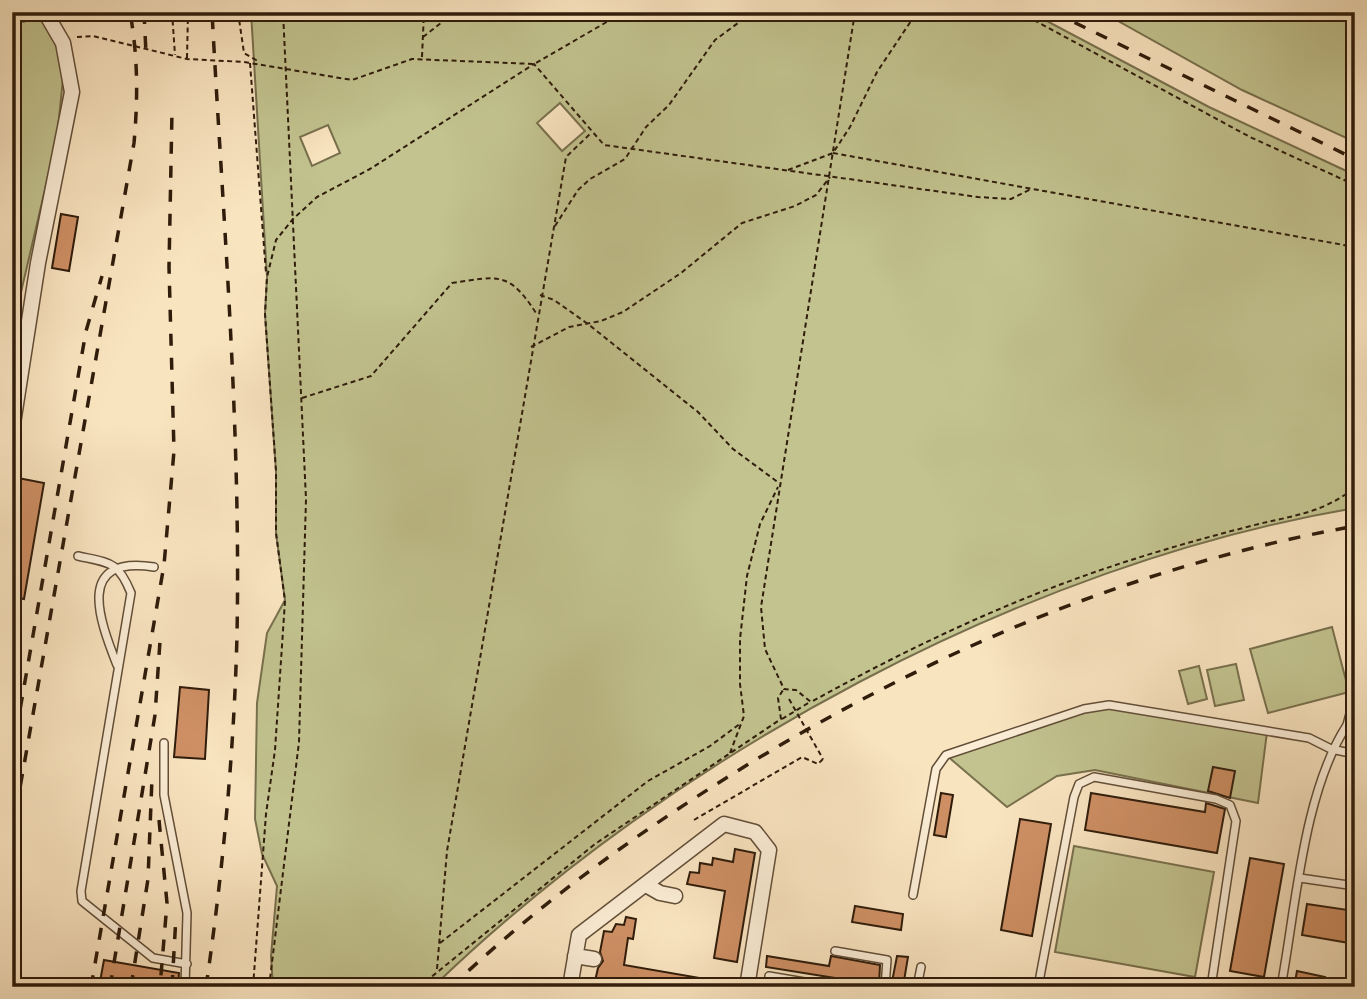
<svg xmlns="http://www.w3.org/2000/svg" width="1367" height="999" font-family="'IM FELL Double Pica',serif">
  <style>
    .green { fill: #c2c38f; stroke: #78704d; stroke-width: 2; fill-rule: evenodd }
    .building { fill: #ce8f64; stroke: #2f1c0b; stroke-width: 2 }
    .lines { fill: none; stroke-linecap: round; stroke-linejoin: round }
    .lane-casing { stroke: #624e38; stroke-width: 10 }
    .street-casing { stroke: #624e38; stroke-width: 17 }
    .path { stroke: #2f1c0b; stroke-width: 2; stroke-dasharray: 5 3.5; stroke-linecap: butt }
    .lane { stroke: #fbedd6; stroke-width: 7 }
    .street { stroke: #fbedd6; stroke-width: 14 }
    .rail { stroke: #2f1c0b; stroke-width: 3.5; stroke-dasharray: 12 12; stroke-linecap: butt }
    .path-bridge { stroke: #2f1c0b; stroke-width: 2; stroke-dasharray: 5 3.5; stroke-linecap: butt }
  </style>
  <rect width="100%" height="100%" fill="#f9e4c0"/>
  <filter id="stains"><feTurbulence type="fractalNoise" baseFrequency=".00286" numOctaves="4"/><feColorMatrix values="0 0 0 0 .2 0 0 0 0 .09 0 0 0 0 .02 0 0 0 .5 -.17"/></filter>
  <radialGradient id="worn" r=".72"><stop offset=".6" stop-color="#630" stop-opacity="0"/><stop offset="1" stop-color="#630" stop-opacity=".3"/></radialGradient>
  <path class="green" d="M251 12H1030L1209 107 1355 175V508C1025 564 673 755 433 987H273L271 956 277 886 262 854 255 819 257 703 267 633 285 600 276 533V471L265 314 267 277ZM560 103 585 131 562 151 537 123ZM328 125 340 153 312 166 300 137Z
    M1102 12H1355V142L1242 90Z
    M37 13 53 36 64 69 57 138 18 305 12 302V20L24 22Z
    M1332 627 1349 692 1268 713 1250 649Z
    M1236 664 1244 700 1215 706 1207 670Z
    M1199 666 1207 699 1188 704 1179 671Z
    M1109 705 1267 732 1258 803 1095 770 1057 776 1007 807 946 755Z
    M1074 846 1214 872 1195 977 1055 952Z"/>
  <path class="building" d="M61 214 78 217 69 271 52 268Z
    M18 478 44 483 24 599 12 597V512Z
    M180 687 209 690 205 759 174 757Z
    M1213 767 1235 771 1230 798 1208 791Z
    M941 793 953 795 946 837 934 835Z
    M1091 793 1205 812 1206 803 1225 809 1217 853 1085 830Z
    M1020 819 1051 824 1032 936 1001 930Z
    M735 849 755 853 737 962 714 958 725 891 687 884 690 872 699 873 700 863 712 865 713 858 733 862Z
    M1250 858 1284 864 1264 977 1230 971Z
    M1307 904 1355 911V944L1302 935Z
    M855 906 903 914 901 930 852 922Z
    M626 917 636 919 633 939 628 938 624 965 723 982 722 987H627L595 981 598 968 603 961 600 952 604 931 612 932 616 924 624 925Z
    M767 956 829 966 831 956 880 965 879 985 766 967Z
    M897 956 908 957 903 987H891Z
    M104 960 179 973 178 987H99Z
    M1297 971 1325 977 1323 987H1294Z"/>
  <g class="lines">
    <defs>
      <path id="lane" d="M78 556C110 563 118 561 131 593L81 891 82 901 153 958 187 964
        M117 665C99 619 75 555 154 567
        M1347 725 1355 695
        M164 743V795L187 913 185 987
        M1300 878 1355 886
        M913 895 936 769 946 755 1084 709 1109 705 1309 738 1331 749 1355 754
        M835 951 887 960 885 987
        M769 976 834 987
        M917 987 921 967
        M1038 987 1074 797 1079 784 1094 777 1216 799 1230 805 1236 821 1211 987
        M1281 987C1296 907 1303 793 1347 725L1355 726"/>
      <path id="street" d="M12 430 38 263 72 92 63 43 45 12
        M646 885 660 893 675 896
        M575 956 594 959
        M570 987 579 935 724 824 755 832 769 850 747 987"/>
    </defs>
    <use href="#lane" class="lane-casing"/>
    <use href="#street" class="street-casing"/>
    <path class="path" d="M172 12 175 55
      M238 12 244 53 256 60V63
      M855 12 761 607 765 649 784 689 796 690 811 702C901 652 997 606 1095 572 1144 555 1196 540 1247 527 1287 516 1322 515 1355 487
      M1019 12 1250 137 1355 185
      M77 37 93 36 187 59 244 62 352 80 412 59 534 64 624 12
      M423 37 455 12
      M422 57 424 12
      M187 58 188 12
      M250 63 266 273
      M833 153 1355 247
      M788 170 833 153 850 127 877 72 917 12
      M555 226 578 190 590 179 625 159 646 127 669 105 715 40 753 12
      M540 295 554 300 588 324 698 412 733 449 779 483
      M531 347 569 327 601 321 623 312 681 273 742 223 795 206 816 195 830 177
      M302 398 371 376 452 283C498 276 509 271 536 313
      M782 719 810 702
      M730 753 744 716 740 684V639L747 576 760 524 778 487
      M694 820 802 757 818 764 823 759
      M440 943 648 781 710 746 741 723
      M437 969 447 851 566 157 591 133
      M253 987 266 814 275 750 285 601 276 533V471L265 314 267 277 276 240 293 219 317 197 370 169 534 64 604 145 978 197 1011 199 1031 189
      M269 987 299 742 306 499 283 12
      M419 987 595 844 781 719 778 698 783 690"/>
    <use href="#lane" class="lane"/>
    <use href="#street" class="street"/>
    <path class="rail" d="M144 12 146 53
      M1053 12 1355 159
      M12 756 86 331 102 276
      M159 820 167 903 160 987
      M12 833 134 143C138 98 138 57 130 12
      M91 987 164 565 174 451 169 267 172 111
      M110 987 155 715 160 641
      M131 987 148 879 152 778
      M172 987 176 916
      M206 987C223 870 234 753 237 635 241 427 223 219 212 12
      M451 987C543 900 644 828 752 762 942 647 1135 566 1355 526"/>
    <path class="path-bridge" d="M789 699 823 759"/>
  </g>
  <rect width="1367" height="999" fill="none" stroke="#f9e4c0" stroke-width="42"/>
  <rect x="14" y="14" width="1339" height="971" fill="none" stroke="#2f1c0b" stroke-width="3.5"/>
  <rect x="21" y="21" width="1325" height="957" fill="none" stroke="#2f1c0b" stroke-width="2"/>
  <rect width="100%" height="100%" filter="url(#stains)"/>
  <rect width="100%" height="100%" fill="url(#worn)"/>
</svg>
